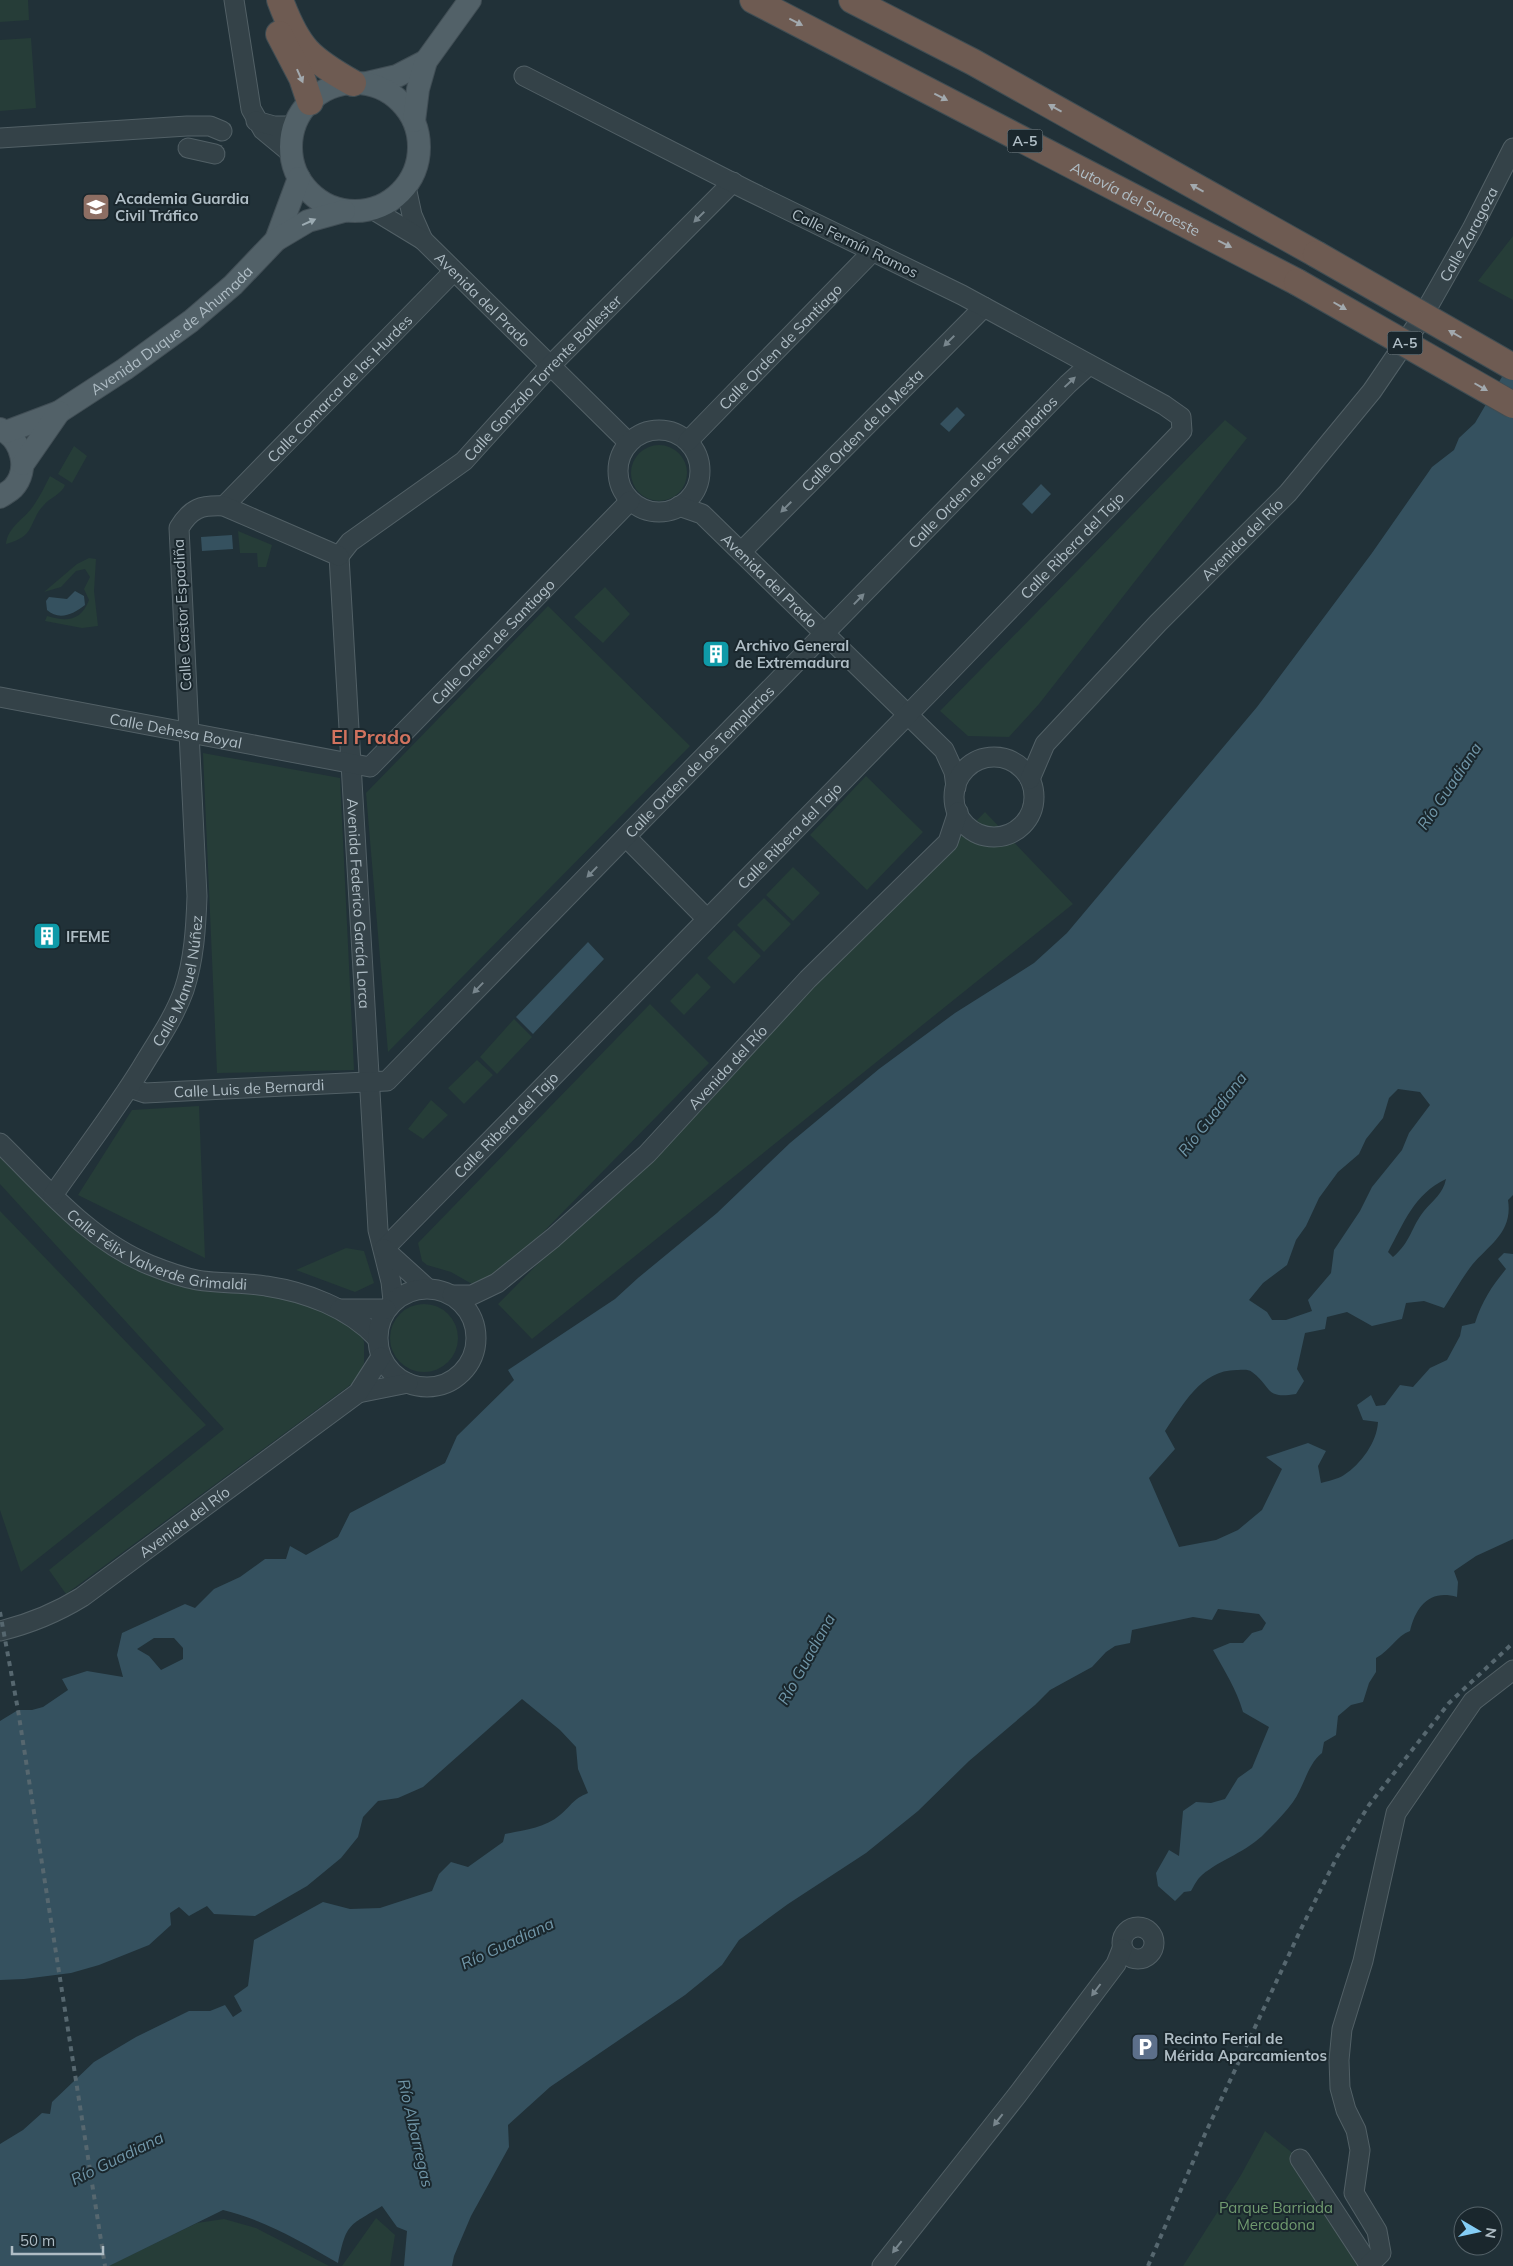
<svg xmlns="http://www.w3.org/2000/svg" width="1513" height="2266" font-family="Mulish,sans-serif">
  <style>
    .green { fill: #263d38 }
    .water { fill: #35515f; fill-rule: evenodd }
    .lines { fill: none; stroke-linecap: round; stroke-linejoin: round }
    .minor-casing { stroke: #526066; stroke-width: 21 }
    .major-casing { stroke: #414e55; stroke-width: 24 }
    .highway-casing { stroke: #3f4d53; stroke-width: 28 }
    .minor { stroke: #344248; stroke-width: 19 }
    .major { stroke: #526168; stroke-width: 22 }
    .highway { stroke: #6e5b52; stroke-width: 26 }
    .rail { stroke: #56676f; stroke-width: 4; stroke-dasharray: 5 5; stroke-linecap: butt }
    .highway-bridge-casing { stroke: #3f4d53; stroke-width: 28; stroke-linecap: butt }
    .highway-bridge { stroke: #6e5b52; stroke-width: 26 }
    .oneway { fill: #a2a9ae }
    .oneway2 { fill: #78868d }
    .oneway3 { fill: #9cabb2 }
    .labels { text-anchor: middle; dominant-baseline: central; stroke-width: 4; stroke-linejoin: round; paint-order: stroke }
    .shield { fill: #1a272d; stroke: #829097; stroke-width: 1 }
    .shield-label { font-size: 14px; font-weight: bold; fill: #afbdc5 }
    .poi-label { font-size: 15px; font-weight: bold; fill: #afbdc5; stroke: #1a272d; text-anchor: start }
    .street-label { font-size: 15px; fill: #afbdc5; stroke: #1a272d }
    .park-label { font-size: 15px; fill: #709a6f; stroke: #1a272d }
    .water-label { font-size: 16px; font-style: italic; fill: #7096a8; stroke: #1a272d }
    .district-label { font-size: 20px; font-weight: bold; fill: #d1725e; stroke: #1a272d }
  </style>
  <rect width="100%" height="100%" fill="#213138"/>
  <path class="green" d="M0 0H28L29 20 0 22Z
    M31 38 36 108 0 111V40Z
    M1513 236V300L1478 281Z
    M1225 420 1247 438 1039 704 1009 737 968 736 940 711Z
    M631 473a28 28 0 1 1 56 0a28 28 0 1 1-56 0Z
    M74 446 87 456 72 483 58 474Z
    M50 476 65 485C62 494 49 498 43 506 35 514 33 526 27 533 22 539 13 542 6 544 8 526 25 519 34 505 40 496 45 486 50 476Z
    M238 531 272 545 266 567H258L257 553H240Z
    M89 558 96 559 94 591 98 626 82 628 45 621 47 616C67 622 81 621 89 600L84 589 90 577 85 569 76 571 61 587 44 592 77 564Z
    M605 587 630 614 603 643 574 617Z
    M548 606 690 746 388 1052 366 793Z
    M203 753 340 778 354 1070 217 1073Z
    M866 776 923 832 867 890 810 835Z
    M985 812 1073 904 532 1339 498 1304Z
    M793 867 820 893 793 921 766 895Z
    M764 898 791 924 764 952 737 925Z
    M734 930 761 956 734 984 707 958Z
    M697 973 711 987 684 1015 670 1001Z
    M650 1004 709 1063 502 1274 479 1285 472 1284 451 1272 427 1265 422 1261 418 1243Z
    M514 1019 532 1037 497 1074 480 1057Z
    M477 1060 493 1075 464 1104 448 1088Z
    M431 1100 448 1115 423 1139 408 1129Z
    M199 1106 205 1258 78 1195 132 1110Z
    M0 1139 110 1253 273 1292 345 1316 359 1328 364 1342V1363L357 1380 66 1594 49 1570 224 1429 0 1184Z
    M0 1211 206 1425 21 1572 0 1510Z
    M346 1248 364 1251 374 1283 355 1292 296 1270Z
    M390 1338a34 34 0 1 1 68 0a34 34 0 1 1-68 0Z
    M1265 2131 1300 2159 1370 2266H1183L1241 2175Z
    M376 2218 395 2235 390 2266H342Z
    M224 2219 256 2228 329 2266H108L197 2223Z"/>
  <path class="water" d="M1513 358V1195L1508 1200C1513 1232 1490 1244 1472 1265 1462 1278 1453 1294 1444 1308L1424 1301 1406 1303 1402 1319 1372 1326 1347 1312 1327 1317 1325 1329 1305 1333 1297 1369 1304 1381 1296 1394C1264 1399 1273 1388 1252 1372 1248 1369 1243 1370 1238 1370 1201 1369 1183 1405 1165 1431L1175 1449 1149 1478 1179 1547 1216 1540 1238 1530 1262 1510 1282 1469 1266 1457 1308 1443 1326 1451 1318 1466 1321 1483C1328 1481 1338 1479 1344 1475 1361 1464 1377 1442 1378 1422L1363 1420 1357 1405 1371 1395 1376 1406 1385 1405 1400 1385 1413 1387 1430 1368 1447 1360 1460 1336 1462 1326 1475 1323C1482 1301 1492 1286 1506 1269L1498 1259 1504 1253 1513 1254V1539L1476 1556 1454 1571 1458 1582 1457 1597C1430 1589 1416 1606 1410 1631 1396 1636 1391 1650 1376 1658V1672L1369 1683 1363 1702 1351 1705 1338 1716 1336 1735 1324 1742 1322 1753C1308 1763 1304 1787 1293 1802 1285 1813 1275 1823 1265 1833 1247 1852 1221 1859 1202 1875 1197 1879 1194 1886 1191 1891L1184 1892 1175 1901 1158 1886 1156 1873 1169 1850 1179 1856 1183 1811 1196 1802 1211 1803 1225 1799 1238 1778 1252 1768 1269 1727 1243 1712C1236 1688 1225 1672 1213 1650L1230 1643H1243L1252 1633 1262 1630 1266 1623 1259 1614 1218 1609 1212 1620 1193 1617 1132 1630 1130 1643 1115 1646 1106 1652 1092 1667 1050 1690 1035 1705 969 1761 918 1811 866 1853 788 1904 739 1940 722 1965 685 1995 550 2087 508 2125 509 2147 471 2216 454 2256 452 2266H404L407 2231 397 2227 382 2206C347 2227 347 2223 338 2263 300 2241 265 2220 223 2210L109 2266H0V2144L23 2130 42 2113 50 2114 52 2102 94 2062 136 2037 189 2011H210L225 2005 233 2017 242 2011 234 1996 248 1986 254 1940 323 1902 350 1909 380 1908 432 1891 439 1874 451 1862 468 1867 503 1842 505 1834C524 1830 545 1828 560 1815 572 1805 573 1799 588 1793L578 1769 576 1747 560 1730 522 1699 423 1787 398 1798 378 1801 363 1817 358 1837 341 1858 307 1886 255 1916 214 1914 207 1906 189 1916 179 1907 170 1913 171 1925 149 1945 99 1965 71 1973 24 1979 0 1980V1721L18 1710H32L43 1707 68 1690 62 1679 87 1671 123 1677 117 1655 122 1633 185 1604 195 1608 214 1589 240 1577 265 1559H286L290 1546 306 1555 338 1537 350 1513 445 1463 457 1436 514 1380 508 1370 615 1299 638 1278 717 1213 790 1143 879 1069 955 1013 1034 963 1067 933 1257 707 1372 553 1432 467 1454 450 1459 438 1475 423ZM1398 1089 1420 1092 1430 1105 1409 1133 1402 1150 1372 1187 1360 1211 1334 1250 1331 1273 1308 1300 1312 1311 1286 1320H1272L1267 1312 1249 1300 1263 1283 1287 1265 1296 1240 1306 1226 1319 1198 1338 1172 1359 1154 1366 1139 1383 1118 1389 1098ZM1446 1179C1443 1194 1433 1200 1424 1211 1411 1227 1411 1242 1393 1257L1388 1252C1404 1223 1414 1194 1446 1179ZM154 1638H174L183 1648V1659L161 1670 149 1656 137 1649Z
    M957 407 965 415 949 432 940 424Z
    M1041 484 1051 494 1032 514 1022 504Z
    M232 535 233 549 202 551 201 537Z
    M75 591 84 596 85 605C74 614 59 621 47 610L46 601 49 597 67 599Z
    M588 942 604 959 533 1034 516 1017Z"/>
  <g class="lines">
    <defs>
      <g id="minor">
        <path d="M234 0 251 109 263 130 292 154"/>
        <path d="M256 121 274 126H295"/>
        <path d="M0 138 187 126H210L222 131"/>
        <path d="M188 148 215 154"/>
        <path d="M406 187 412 215 423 240"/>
        <path id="s1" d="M372 209 423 240 628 442"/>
        <circle cx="659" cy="471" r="41"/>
        <path id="s2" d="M688 441 873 251"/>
        <path id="s3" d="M224 506 454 271"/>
        <path id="s4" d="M679 506 702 514 944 750 954 772 956 787"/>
        <path id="s5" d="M741 552 984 307"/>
        <path id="s6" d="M339 556 378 1230 391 1282 393 1301"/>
        <path id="s7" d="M339 556 350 542 464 461 550 366 733 182"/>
        <path id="s8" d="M0 697 370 767 630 501"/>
        <circle cx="994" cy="797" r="40"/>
        <path id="s9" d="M1030 779 1045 744 1158 623 1288 493 1372 391 1421 319 1472 229 1513 148"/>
        <path d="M626 837 707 919"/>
        <path id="s10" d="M130 1088 145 1093 387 1081 1068 384 1089 365"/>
        <path id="s11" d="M0 1143C45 1187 90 1241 150 1265 165 1271 181 1277 197 1280 220 1284 243 1282 266 1286 306 1292 349 1308 377 1338"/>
        <path id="s12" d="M53 1195C83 1152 115 1111 142 1067 157 1042 174 1018 184 990 194 960 196 927 197 896L179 528C191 508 201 505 224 506L339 556"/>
        <path id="s13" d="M384 1249 931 691 1182 431 1181 417 1164 405 962 295 747 190 524 76"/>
        <path d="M384 1249 427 1288"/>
        <circle cx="427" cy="1338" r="49"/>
        <path id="s14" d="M452 1295H472L497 1283 553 1238 647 1154 808 979 948 842 958 812"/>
        <path d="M340 1309H386"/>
        <path d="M358 1393 408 1383"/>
        <path id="s15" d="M0 1631C29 1624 56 1613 82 1597L358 1393 381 1357"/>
        <circle cx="1138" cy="1943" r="16"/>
        <path d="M1300 2159 1370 2266"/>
        <path d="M1369 2265 1381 2253 1377 2231 1354 2193 1360 2150 1356 2130 1346 2110 1340 2088 1339 2060 1342 2029 1363 1961 1396 1813 1473 1701 1513 1670"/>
        <path d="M882 2266 1018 2094 1116 1964 1122 1949"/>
      </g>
      <g id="major">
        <path d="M367 83 397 76 426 61"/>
        <circle cx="355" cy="147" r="64"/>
        <path d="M414 121 418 89 426 61 470 0"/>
        <path d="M276 240 299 178"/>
        <path d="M0 429C22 439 30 470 13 488 9 492 4 494 0 497"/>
        <path id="s16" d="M6 432 59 412 125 369 191 321 233 285 276 240 308 221 344 211"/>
        <path d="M23 464 59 412"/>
      </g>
      <g id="highway">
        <path d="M280 0C298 48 309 58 353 83"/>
        <path id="s17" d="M753 0 1297 282"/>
        <path d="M852 0 973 62 1316 254"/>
        <path d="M279 34 302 78 310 102"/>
      </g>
    </defs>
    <use href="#minor" class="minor-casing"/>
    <use href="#major" class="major-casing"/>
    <use href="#highway" class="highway-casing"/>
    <use href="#minor" class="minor"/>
    <use href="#major" class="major"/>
    <use href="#highway" class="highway"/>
    <path class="rail" d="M0 1612 18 1710 105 2266
      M1148 2266 1205 2134 1301 1929 1337 1857 1369 1805 1449 1703 1513 1643"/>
    <defs>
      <path id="highway-bridge" d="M1316 254 1513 367
        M1297 282 1513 405"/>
    </defs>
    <use href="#highway-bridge" class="highway-bridge-casing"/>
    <use href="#highway-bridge" class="highway-bridge"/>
  </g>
  <defs><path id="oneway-solid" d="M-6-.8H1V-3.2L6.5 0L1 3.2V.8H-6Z" transform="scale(1.25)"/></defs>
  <g class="oneway">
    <use href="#oneway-solid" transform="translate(796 22) rotate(27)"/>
    <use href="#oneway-solid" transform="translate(300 76) rotate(66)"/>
    <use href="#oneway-solid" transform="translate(941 97) rotate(27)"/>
    <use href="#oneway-solid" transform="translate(1055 108) rotate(-151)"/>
    <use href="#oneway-solid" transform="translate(1197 188) rotate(-151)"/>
    <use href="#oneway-solid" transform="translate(1225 244) rotate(27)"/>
    <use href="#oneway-solid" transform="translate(1340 306) rotate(30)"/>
    <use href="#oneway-solid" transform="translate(1455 334) rotate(-150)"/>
    <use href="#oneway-solid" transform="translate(1481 387) rotate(30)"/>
  </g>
  <g class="oneway2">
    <use href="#oneway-solid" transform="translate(699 217) rotate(135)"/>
    <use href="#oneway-solid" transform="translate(949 341) rotate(135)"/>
    <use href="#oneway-solid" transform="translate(1070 382) rotate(-43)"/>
    <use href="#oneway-solid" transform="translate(786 507) rotate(135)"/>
    <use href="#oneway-solid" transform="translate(859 599) rotate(-46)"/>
    <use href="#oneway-solid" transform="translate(592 872) rotate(134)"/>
    <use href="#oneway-solid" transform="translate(478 988) rotate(134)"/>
    <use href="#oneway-solid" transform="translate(1096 1990) rotate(127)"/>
    <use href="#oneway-solid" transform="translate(998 2120) rotate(128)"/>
    <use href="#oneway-solid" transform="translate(897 2247) rotate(128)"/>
  </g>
  <use class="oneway3" href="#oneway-solid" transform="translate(309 222) rotate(-24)"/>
  <defs>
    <symbol id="university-square" viewBox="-11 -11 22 22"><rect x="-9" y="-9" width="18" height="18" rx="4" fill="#8d6e63" stroke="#1a272d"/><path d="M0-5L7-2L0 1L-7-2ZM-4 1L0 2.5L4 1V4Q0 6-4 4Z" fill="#fff"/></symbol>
    <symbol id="building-square" viewBox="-11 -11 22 22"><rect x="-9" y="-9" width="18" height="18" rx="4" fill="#0f9aa8" stroke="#1a272d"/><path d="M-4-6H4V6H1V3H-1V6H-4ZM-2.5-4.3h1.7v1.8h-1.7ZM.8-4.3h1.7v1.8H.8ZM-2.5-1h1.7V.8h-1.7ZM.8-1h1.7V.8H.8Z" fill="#fff"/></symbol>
    <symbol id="parking-square" viewBox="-11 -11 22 22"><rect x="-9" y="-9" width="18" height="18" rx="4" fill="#5c6f8a" stroke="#1a272d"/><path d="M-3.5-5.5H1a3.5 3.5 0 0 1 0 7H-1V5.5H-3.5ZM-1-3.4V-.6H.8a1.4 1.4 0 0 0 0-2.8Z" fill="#fff"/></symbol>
  </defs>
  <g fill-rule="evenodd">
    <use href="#university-square" x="80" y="191" width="32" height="32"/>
    <use href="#building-square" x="700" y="638" width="32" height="32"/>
    <use href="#building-square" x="31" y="920" width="32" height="32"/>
    <use href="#parking-square" x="1129" y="2031" width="32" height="32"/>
  </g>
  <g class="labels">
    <g class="shield">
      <rect x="1007.5" y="129.5" width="35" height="23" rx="4"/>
      <rect x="1387.5" y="331.5" width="35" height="23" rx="4"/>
    </g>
    <g class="shield-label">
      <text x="1025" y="141">A-5</text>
      <text x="1405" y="343">A-5</text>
    </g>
    <g class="poi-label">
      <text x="115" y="198">Academia Guardia<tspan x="115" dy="17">Civil Tráfico</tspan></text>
      <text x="735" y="645">Archivo General<tspan x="735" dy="17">de Extremadura</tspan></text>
      <text x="66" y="936">IFEME</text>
      <text x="1164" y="2038">Recinto Ferial de<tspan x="1164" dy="17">Mérida Aparcamientos</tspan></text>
    </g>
    <g class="street-label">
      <text stroke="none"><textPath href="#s17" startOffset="431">Autovía del Suroeste</textPath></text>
      <text stroke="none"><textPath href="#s9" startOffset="704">Calle Zaragoza</textPath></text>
      <text transform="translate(855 243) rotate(26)">Calle Fermín Ramos</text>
      <text stroke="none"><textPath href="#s1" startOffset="144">Avenida del Prado</textPath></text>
      <text stroke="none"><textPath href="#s16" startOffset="196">Avenida Duque de Ahumada</textPath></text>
      <text stroke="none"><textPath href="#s2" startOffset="132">Calle Orden de Santiago</textPath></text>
      <text stroke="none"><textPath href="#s7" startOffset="272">Calle Gonzalo Torrente Ballester</textPath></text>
      <text stroke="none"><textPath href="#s3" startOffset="165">Calle Comarca de las Hurdes</textPath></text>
      <text stroke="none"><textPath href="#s5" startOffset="172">Calle Orden de la Mesta</textPath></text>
      <text stroke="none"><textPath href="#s10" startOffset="1110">Calle Orden de los Templarios</textPath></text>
      <text stroke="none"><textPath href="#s9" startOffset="322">Avenida del Río</textPath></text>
      <text stroke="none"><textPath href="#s13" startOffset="984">Calle Ribera del Tajo</textPath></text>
      <text stroke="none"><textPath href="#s4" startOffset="119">Avenida del Prado</textPath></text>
      <text transform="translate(182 615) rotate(-93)">Calle Castor Espadiña</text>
      <text stroke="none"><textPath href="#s8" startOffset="552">Calle Orden de Santiago</textPath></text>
      <text stroke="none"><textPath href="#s8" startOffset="179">Calle Dehesa Boyal</textPath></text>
      <text stroke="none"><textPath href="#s10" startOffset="705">Calle Orden de los Templarios</textPath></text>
      <text stroke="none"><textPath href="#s13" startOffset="579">Calle Ribera del Tajo</textPath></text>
      <text stroke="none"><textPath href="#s6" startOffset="348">Avenida Federico García Lorca</textPath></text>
      <text stroke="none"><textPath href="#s12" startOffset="251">Calle Manuel Núñez</textPath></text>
      <text stroke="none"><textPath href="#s14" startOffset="364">Avenida del Río</textPath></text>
      <text stroke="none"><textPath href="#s10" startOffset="120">Calle Luis de Bernardi</textPath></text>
      <text stroke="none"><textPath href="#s13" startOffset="174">Calle Ribera del Tajo</textPath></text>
      <text stroke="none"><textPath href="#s11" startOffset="196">Calle Félix Valverde Grimaldi</textPath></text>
      <text stroke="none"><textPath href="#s15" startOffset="216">Avenida del Río</textPath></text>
    </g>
    <g class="park-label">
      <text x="1276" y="2207">Parque Barriada<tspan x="1276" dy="17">Mercadona</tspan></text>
    </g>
    <g class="water-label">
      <text transform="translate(1449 786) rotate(-56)">Río Guadiana</text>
      <text transform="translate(1212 1114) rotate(-52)">Río Guadiana</text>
      <text transform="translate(806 1659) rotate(-61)">Río Guadiana</text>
      <text transform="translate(507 1943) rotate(-25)">Río Guadiana</text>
      <text transform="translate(416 2133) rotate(77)">Río Albarregas</text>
      <text transform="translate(117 2158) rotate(-26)">Río Guadiana</text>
    </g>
    <g class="district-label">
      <text x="371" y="736">El Prado</text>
    </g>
  </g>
  <g transform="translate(1478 2231) rotate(99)"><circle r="24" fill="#1a272d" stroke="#56636a"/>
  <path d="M0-4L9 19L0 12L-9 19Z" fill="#84cdf5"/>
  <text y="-8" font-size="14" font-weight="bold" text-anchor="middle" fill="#afbdc5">N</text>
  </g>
  <path d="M12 2246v8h91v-8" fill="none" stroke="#afbdc5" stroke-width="2.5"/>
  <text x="20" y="2246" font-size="15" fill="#afbdc5" stroke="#1a272d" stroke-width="4" paint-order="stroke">50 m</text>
</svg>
